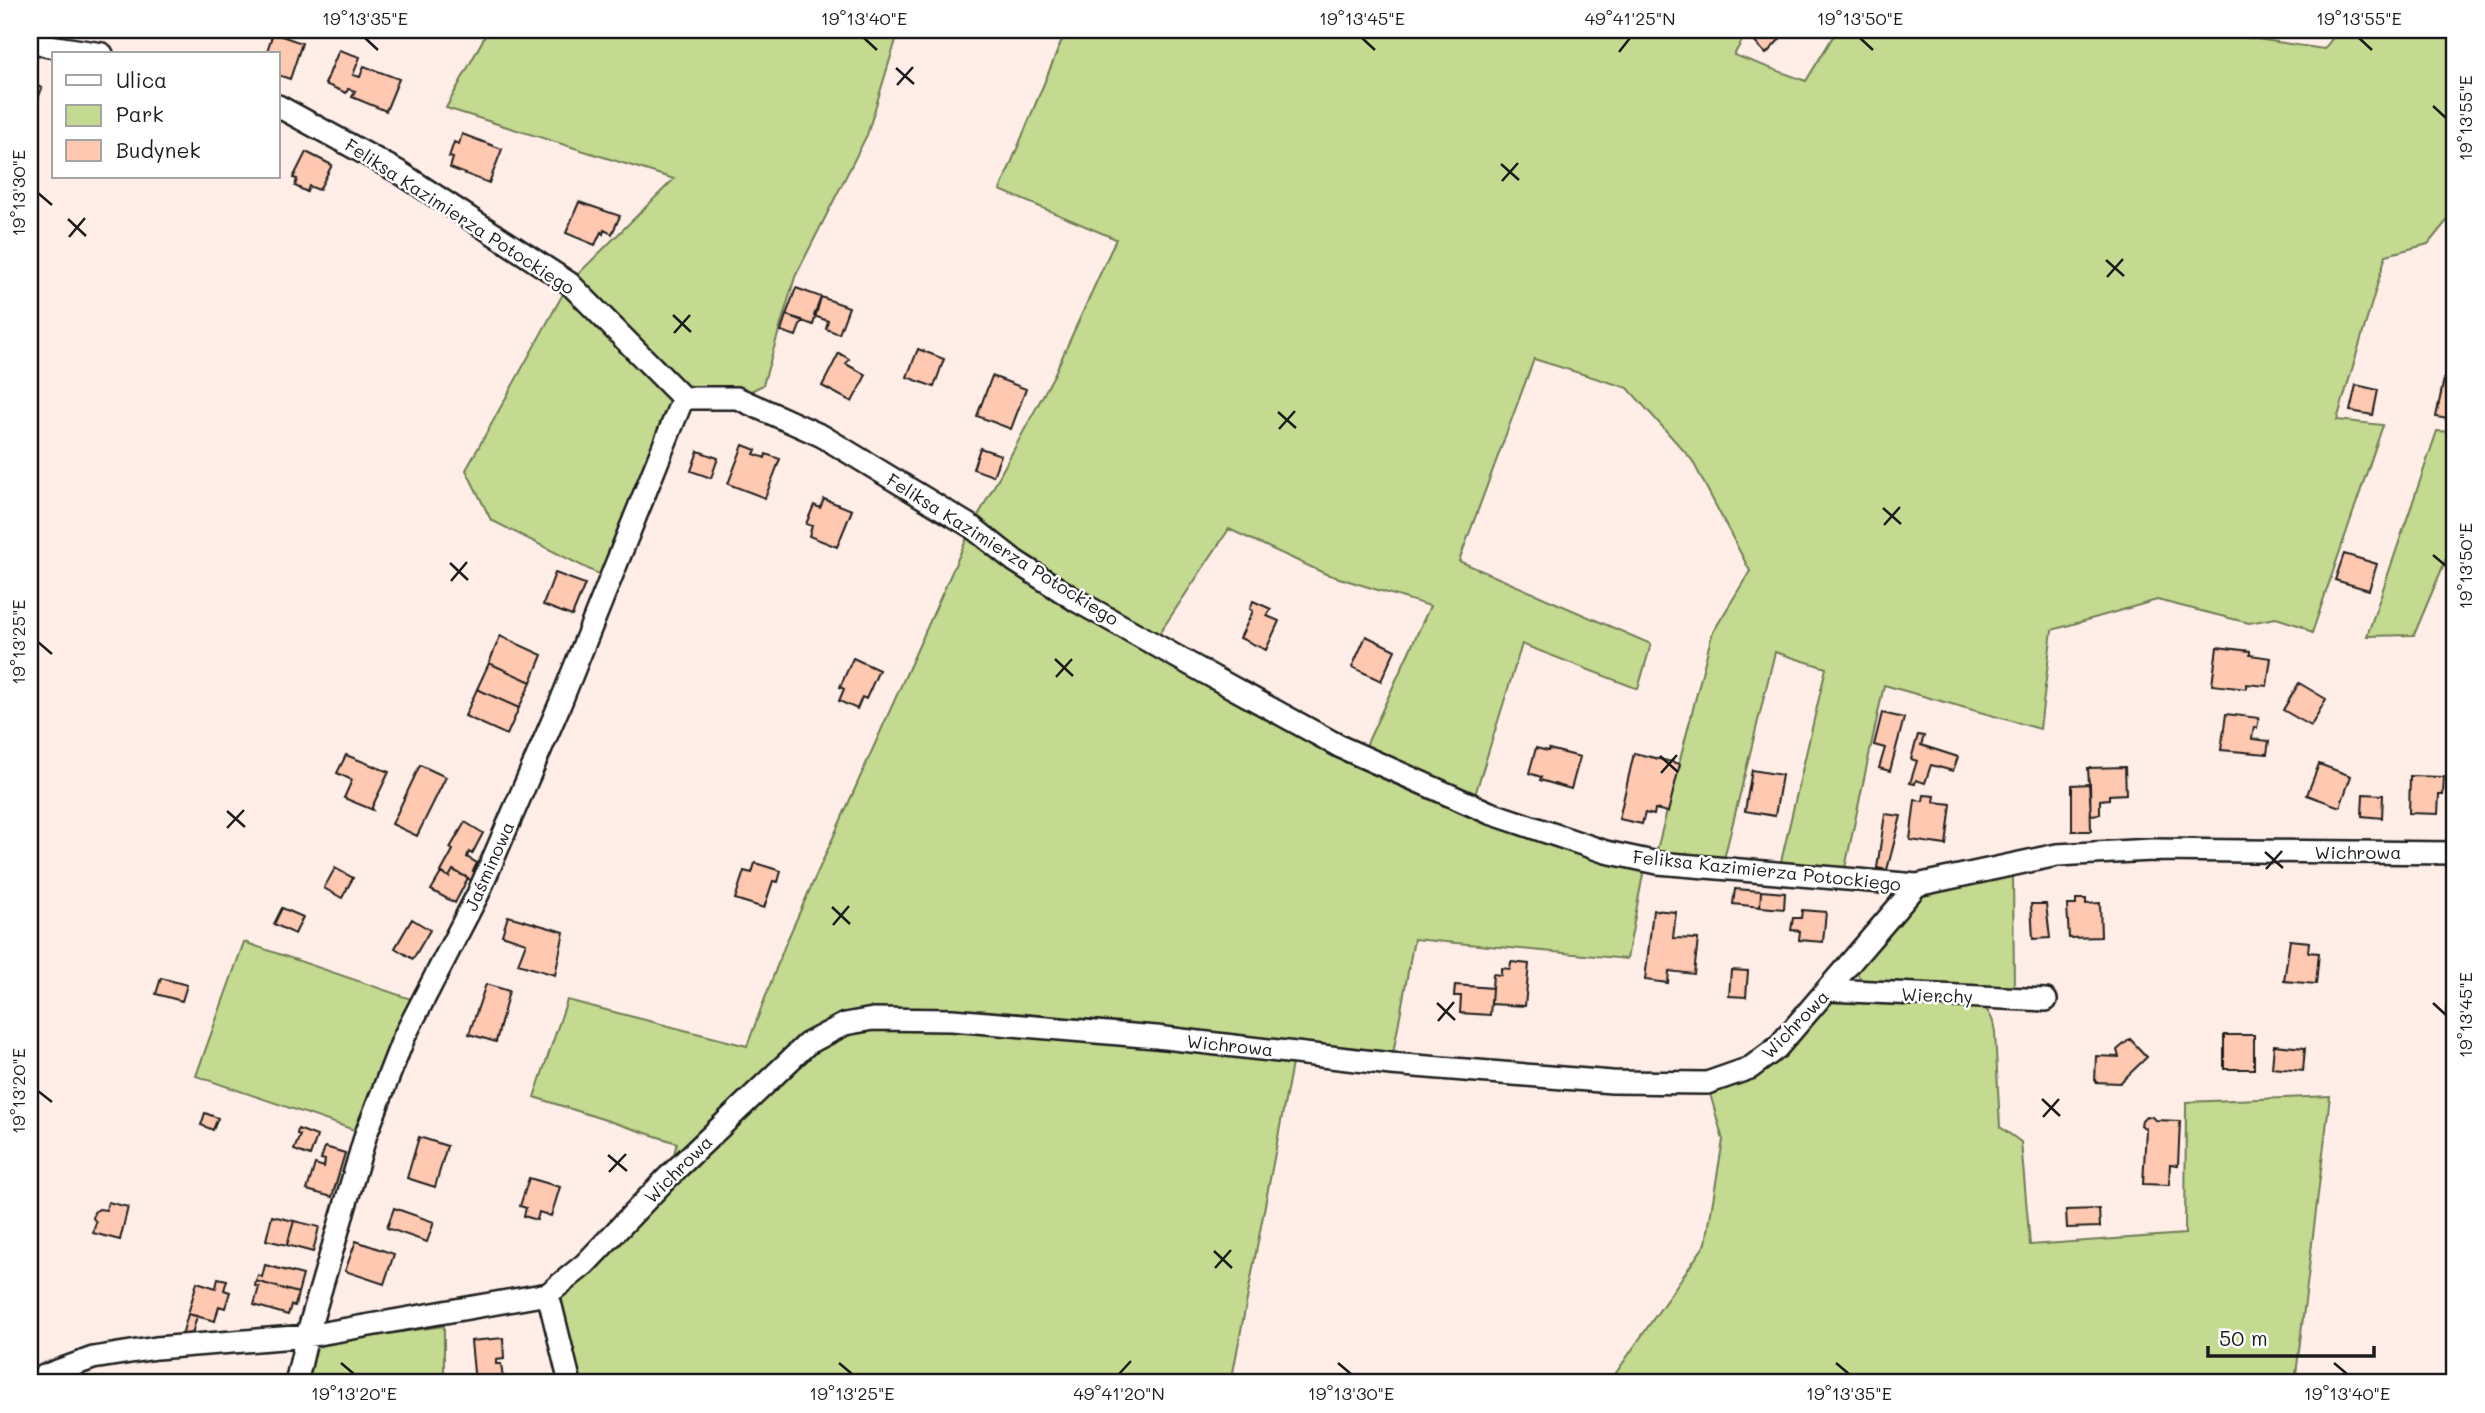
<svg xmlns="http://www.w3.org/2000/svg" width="2485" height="1413" font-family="Mali,sans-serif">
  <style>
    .green { fill: #c4da90; stroke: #707b56; stroke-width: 2 }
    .building { fill: #fec8b1; stroke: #1c1c1c; stroke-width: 2 }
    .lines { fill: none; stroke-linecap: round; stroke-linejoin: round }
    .street-casing { stroke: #1c1c1c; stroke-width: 26 }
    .street { stroke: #fff; stroke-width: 21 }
    .ticks { fill: none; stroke: #1c1c1c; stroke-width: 2.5 }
    .labels { text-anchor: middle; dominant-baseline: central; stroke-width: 5; stroke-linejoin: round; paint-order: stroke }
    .street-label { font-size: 18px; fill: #1c1c1c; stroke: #fff }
    .neatline { fill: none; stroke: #1c1c1c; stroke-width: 2.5 }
    .ticks-label { font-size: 18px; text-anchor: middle; fill: #1c1c1c }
  </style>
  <rect width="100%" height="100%" fill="#ffeee8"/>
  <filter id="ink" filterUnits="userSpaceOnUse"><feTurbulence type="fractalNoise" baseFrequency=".0143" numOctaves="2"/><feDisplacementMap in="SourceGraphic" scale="14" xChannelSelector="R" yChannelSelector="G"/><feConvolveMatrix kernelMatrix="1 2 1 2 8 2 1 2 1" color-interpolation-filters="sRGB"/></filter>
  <g filter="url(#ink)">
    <path class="green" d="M486 30H899L867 135 795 277 763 385 737 398 683 399 604 577 491 520 466 470 569 283 674 179 446 108 486 34Z
      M1066 30H1748L1734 55 1806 81 1837 30H2196L2324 49 2339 30H2455V211L2428 244 2386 255 2337 420 2383 425 2312 633 2301 626 2276 618 2249 623 2157 600 2052 630 2040 729 1884 685 1845 868 1780 866 1826 668 1775 652 1723 863 1656 854 1712 634 1750 571 1692 460 1628 388 1534 359 1459 561 1651 644 1638 689 1522 644 1474 798 1364 750 1430 606 1326 574 1229 529 1149 649 1261 712 1334 757 1481 822 1600 861 1644 869 1627 959 1414 939 1393 1054 1296 1043 1231 1383H570L548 1294 667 1178 677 1143 534 1097 567 1000 747 1046 785 945 972 527 1054 375 1116 239 1000 190Z
      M2437 431 2455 432V538L2414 635 2367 636Z
      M2013 870 2014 991 1874 984C1864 981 1859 980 1855 969L1926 892Z
      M244 942 411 999 379 1079 366 1134 196 1076Z
      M1828 990 1978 1001C1989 1011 1993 1017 1995 1032L2000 1127 2021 1142 2030 1245 2185 1234 2186 1102 2330 1096 2295 1383H1609L1706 1243 1723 1140 1709 1090 1759 1072Z
      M444 1326V1383H304L312 1344Z"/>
    <path class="building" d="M1753 30 1768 32 1771 30 1780 39 1766 54 1748 35Z
      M273 33 302 43 290 79 278 75V54H266Z
      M339 50 360 57 353 75 360 77 364 66 399 79 386 111 352 97 355 91 348 89 346 93 325 84Z
      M30 83 42 88 30 120Z
      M462 134 502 149 489 183 450 168 453 158 449 157 454 142 459 144Z
      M306 152 332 165 319 190 309 186 307 192 295 186 297 179 293 178Z
      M579 202 620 216 612 234 604 230 603 234 601 232 595 245 566 233Z
      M796 288 821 297 813 325 786 315Z
      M821 297 849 307 839 334 826 329 828 321 814 316Z
      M786 315 802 320 796 336 781 331Z
      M918 349 944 359 934 387 907 377Z
      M839 353 849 359 846 364 866 375 852 402 822 386Z
      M2449 363 2455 364V381L2446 379Z
      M992 376 1026 389 1011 429 977 416Z
      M2444 379 2455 381V420L2436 417Z
      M2356 385 2378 390 2373 415 2350 411Z
      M743 445 756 450 754 454 765 458 766 454 780 459 765 498 728 484Z
      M980 448 1001 455 993 476 973 469Z
      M698 451 718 458 711 478 691 471Z
      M824 499 852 510 837 547 809 536 812 526 806 524 814 505 820 508Z
      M2344 554 2377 564 2369 590 2335 580Z
      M555 573 585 584 572 616 543 605Z
      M1253 601 1271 609 1267 616 1279 621 1266 650 1240 638 1253 611 1250 609Z
      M500 636 542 655 531 682 489 663Z
      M1366 636 1395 650 1381 681 1352 667Z
      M2217 647 2250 651V655L2271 658 2267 686 2246 684V689L2212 685Z
      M853 658 879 670 866 699 862 697 857 709 839 701 844 689 840 687Z
      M489 663 531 682 519 708 477 689Z
      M2299 683 2326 699 2311 726 2283 710Z
      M477 689 519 708 507 735 465 716Z
      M1882 713 1904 718 1890 771 1879 768 1885 748 1874 745Z
      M2226 714 2259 718 2257 728 2254 727 2252 739 2269 741 2267 754 2221 750Z
      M1918 735 1924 736 1921 745 1958 757 1953 771 1931 765 1925 783 1916 780 1915 784 1910 783 1917 761 1911 759Z
      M1536 748 1548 751 1549 749 1580 757 1571 789 1540 780 1541 777 1529 773Z
      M1634 753 1680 764 1668 812 1655 809 1654 815 1645 813 1642 824 1619 819Z
      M346 755 389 772 372 807 373 810 344 798 352 780 337 773Z
      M2319 764 2351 776 2340 807 2307 795Z
      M420 765 446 777 417 836 392 824Z
      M2125 767 2126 794 2109 795V799L2100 800V814L2091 815 2088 768Z
      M1752 770 1782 775 1775 816 1745 811Z
      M2410 776 2444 777 2443 795H2439L2438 814 2409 813Z
      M2090 784 2091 831H2072V785Z
      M2363 794 2383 795 2382 818 2362 816Z
      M1924 795 1935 796 1934 802 1951 804 1946 845 1910 840 1915 800 1923 801Z
      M1885 814 1901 816 1887 870 1877 868Z
      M465 822 483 833 472 854 469 852 467 857 477 863 473 871 479 874 474 882 453 870 449 877 441 872 453 850 450 848Z
      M755 863 781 871 778 882 773 881 764 908 735 899 744 871 752 873Z
      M335 868 353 878 342 898 324 888Z
      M453 870 468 878 455 903 431 890 441 873 449 877Z
      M1735 889 1761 891 1760 907 1733 904Z
      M1761 891 1785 893 1784 909 1760 907Z
      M2076 899H2086V904L2100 903 2101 937 2069 938 2067 905H2076Z
      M2031 904H2046L2050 938 2033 939Z
      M282 908 303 917 295 934 274 924Z
      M1653 910 1676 912 1673 938 1698 939 1694 974 1669 971 1668 983 1645 980Z
      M1802 910 1826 912 1823 942 1799 940 1800 931 1791 930 1793 918H1801Z
      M508 916 564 932 555 975 518 964 526 943 502 935Z
      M412 919 430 930 413 959 395 948Z
      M2290 940 2309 942 2308 952 2319 953 2316 984 2284 981Z
      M1511 962 1529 964 1525 1006 1491 1004 1493 974 1501 975V968L1510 969Z
      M1731 970 1748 971 1746 997 1729 996Z
      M2450 972 2455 973V1014L2447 1013Z
      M161 978 187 985 182 1001 156 994Z
      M486 984 509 991 496 1042 469 1034Z
      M1455 985 1492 988 1490 1015 1460 1013 1461 996H1454Z
      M2224 1035H2254V1069H2224Z
      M2130 1039 2147 1057 2120 1083 2095 1082 2096 1056 2119 1057 2117 1050Z
      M2274 1045 2305 1048 2303 1071 2272 1068Z
      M205 1113 218 1118 213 1130 201 1125Z
      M2146 1116 2152 1117 2155 1120 2180 1121 2178 1165 2170 1164 2169 1185 2143 1184 2146 1129 2141 1125 2142 1120Z
      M298 1129 317 1136 310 1156 294 1150 300 1135 297 1134Z
      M419 1137 447 1146 435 1187 407 1178Z
      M325 1147 345 1153 332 1197 307 1190 315 1164 324 1167 325 1160 321 1159Z
      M529 1178 560 1187 551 1216 539 1212 537 1220 524 1216 526 1208 520 1206Z
      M108 1202 128 1207 120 1240 93 1233 96 1222 93 1218 94 1212 99 1209 106 1210Z
      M394 1208 434 1222 427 1242 387 1228Z
      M2099 1209 2100 1227 2067 1228 2066 1210Z
      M272 1216 294 1221 287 1245 266 1240Z
      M294 1221 319 1227 313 1252 287 1245Z
      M356 1241 394 1254 384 1284 345 1271Z
      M265 1265 303 1275 298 1293 256 1281 258 1275 262 1277Z
      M218 1278 227 1280 224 1290 230 1292 225 1308 219 1306 215 1321 188 1314 197 1282 216 1288Z
      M256 1281 298 1293 295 1306 291 1305 288 1315 254 1305 259 1287 255 1286Z
      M188 1314 197 1316 192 1334 182 1335Z
      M503 1338 504 1359 496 1360V1364H501L503 1379H497V1383H475L471 1341Z"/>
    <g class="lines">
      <defs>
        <path id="street" d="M30 40 49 46 102 54
          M278 106 399 172 569 283 683 398H737L822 436 972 527 1015 561 1077 601 1204 672 1341 747 1490 813 1606 852 1658 863 1917 885
          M1828 990 2046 1000
          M548 1294 570 1383
          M33 1383 46 1375 93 1358 156 1348 307 1336 548 1294 585 1264 667 1178 807 1044 845 1024 873 1019 952 1020 1156 1037 1391 1064 1612 1082 1707 1083 1750 1068 1777 1048 1917 885 2057 855 2152 850 2455 853
          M296 1383 307 1336 366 1134 404 1037 478 894 560 704 683 398"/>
      </defs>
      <use href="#street" class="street-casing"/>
      <use href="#street" class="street"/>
    </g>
  </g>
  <path class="ticks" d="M365 38 378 50M864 38 877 50M1362 38 1375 50M1860 38 1873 50M2359 38 2372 50M1619 52 1630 38M896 68 914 84M897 85 913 67M2433 106 2446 118M1501 164 1519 180M1502 181 1518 163M38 193 52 205M68 219 86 236M69 237 85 218M2106 260 2124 276M2107 277 2123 259M673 315 691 332M674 333 690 315M1278 412 1296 428M1279 429 1295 411M1883 508 1901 524M1884 525 1900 507M2433 555 2446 566M450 563 468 580M451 581 467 562M38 642 52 654M1055 659 1073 676M1056 677 1072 659M1660 756 1678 772M1661 773 1677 755M227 811 245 827M227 828 244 810M2265 852 2283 868M2266 869 2282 851M832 907 850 924M833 925 849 906M1437 1003 1455 1020M2433 1003 2446 1015M1438 1021 1454 1002M38 1091 52 1102M2042 1099 2060 1116M2043 1117 2059 1099M608 1155 627 1171M609 1172 626 1154M1214 1251 1232 1268M1215 1268 1231 1250M341 1363 354 1374M839 1363 852 1374M1338 1363 1351 1374M1836 1363 1849 1374M2334 1363 2347 1374M1119 1374 1131 1361"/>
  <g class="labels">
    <g class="street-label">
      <text transform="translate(460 216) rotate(33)">Feliksa Kazimierza Potockiego</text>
      <text transform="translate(1003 549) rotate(32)">Feliksa Kazimierza Potockiego</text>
      <text x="2358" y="852">Wichrowa</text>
      <text transform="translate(489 866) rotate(-66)">Jaśminowa</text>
      <text transform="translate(1767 870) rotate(6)">Feliksa Kazimierza Potockiego</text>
      <text transform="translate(1937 995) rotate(2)">Wierchy</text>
      <text transform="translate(1795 1024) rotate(-46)">Wichrowa</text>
      <text transform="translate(1230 1045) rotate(6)">Wichrowa</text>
      <text transform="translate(678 1169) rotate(-45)">Wichrowa</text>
    </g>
  </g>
  <rect width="2485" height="1413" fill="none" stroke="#fff" stroke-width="77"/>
  <rect x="52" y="52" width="228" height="126" fill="#ffffff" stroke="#a4a4a4" stroke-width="2"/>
  <rect x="66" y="75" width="35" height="10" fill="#ffffff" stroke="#a4a4a4" stroke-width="2"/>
  <text x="116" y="88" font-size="21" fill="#1c1c1c">Ulica</text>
  <rect x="66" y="105" width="35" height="21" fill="#c4da90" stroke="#a4a4a4" stroke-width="2"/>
  <text x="116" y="122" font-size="21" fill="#1c1c1c">Park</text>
  <rect x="66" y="140" width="35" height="21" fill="#fec8b1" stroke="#a4a4a4" stroke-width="2"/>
  <text x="116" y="158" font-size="21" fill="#1c1c1c">Budynek</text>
  <path d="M2208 1346v10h166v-10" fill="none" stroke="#1c1c1c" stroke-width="3.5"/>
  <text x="2219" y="1346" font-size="21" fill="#1c1c1c" stroke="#ffffff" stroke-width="5" paint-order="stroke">50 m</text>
  <rect x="38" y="38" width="2408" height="1336" class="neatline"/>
  <g class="ticks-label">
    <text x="365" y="25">19°13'35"E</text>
    <text x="864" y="25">19°13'40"E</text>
    <text x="1362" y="25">19°13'45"E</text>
    <text x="1630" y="25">49°41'25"N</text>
    <text x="1860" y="25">19°13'50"E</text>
    <text x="2359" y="25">19°13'55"E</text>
    <text transform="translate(2466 118) rotate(-90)" y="6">19°13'55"E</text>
    <text transform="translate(19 193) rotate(-90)" y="6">19°13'30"E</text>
    <text transform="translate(2466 566) rotate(-90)" y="6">19°13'50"E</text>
    <text transform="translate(19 642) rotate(-90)" y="6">19°13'25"E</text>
    <text transform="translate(2466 1015) rotate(-90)" y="6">19°13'45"E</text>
    <text transform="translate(19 1091) rotate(-90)" y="6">19°13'20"E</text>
    <text x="354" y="1400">19°13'20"E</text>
    <text x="852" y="1400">19°13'25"E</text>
    <text x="1119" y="1400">49°41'20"N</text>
    <text x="1351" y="1400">19°13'30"E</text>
    <text x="1849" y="1400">19°13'35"E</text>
    <text x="2347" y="1400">19°13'40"E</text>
  </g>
</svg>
